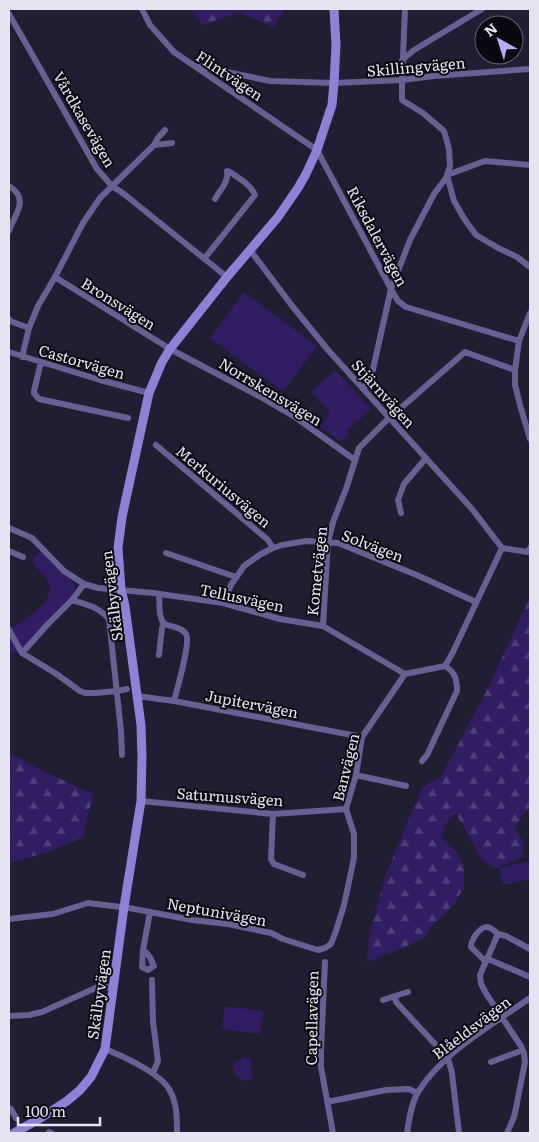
<svg xmlns="http://www.w3.org/2000/svg" width="539" height="1142" font-family="Literata,serif">
  <style>
    .forest { fill: url(#forest-firs) }
    .park { fill: #311d61 }
    .lines { fill: none; stroke-linecap: round; stroke-linejoin: round }
    .street { stroke: #685f93; stroke-width: 6 }
    .secondary { stroke: #9181d6; stroke-width: 9 }
    .labels { text-anchor: middle; dominant-baseline: central; stroke-width: 4; stroke-linejoin: round; paint-order: stroke }
    .street-label { font-size: 15px; fill: #e5e4f3; stroke: #0a0912 }
  </style>
  <defs>
    <pattern id="forest-firs" width="22" height="20" patternUnits="userSpaceOnUse" patternTransform="scale(1.25)"><rect width="22" height="20" fill="#311d61"/><path d="M5 1l3.5 6h-7zM16 11l3.5 6h-7z" fill="#4f3e78"/></pattern>
  </defs>
  <rect width="100%" height="100%" fill="#211d33"/>
  <path class="forest" d="M189 9H285L273 27 239 12 203 25Z
    M530 597V808L523 814 515 829 523 841V857L495 869 482 860 456 813 445 824 441 837 457 852 464 866V887L454 904 435 923 424 938 405 947 367 962 370 932 385 877 398 845 423 786 441 777 489 686Z
    M9 752 37 768 93 794 83 837 48 852 9 863Z"/>
  <path class="park" d="M244 292 317 346 283 392 210 338Z
    M335 370 371 409 347 431 349 434 341 442 320 427 330 413 311 392Z
    M41 551 53 565 74 583C76 589 73 594 70 599L21 651 9 654V623L13 628C27 617 61 599 46 578 42 572 36 568 32 563L35 556Z
    M530 861V879L503 885 499 868Z
    M225 1006 263 1011 260 1034 222 1029Z
    M245 1056 251 1060 252 1079 244 1081 236 1075 232 1068 235 1063Z"/>
  <g class="lines">
    <path class="street" d="M142 9 150 25 174 52 317 150 391 289 398 301 406 307 519 341
      M9 14 41 70 97 169 112 186 124 194 227 277
      M402 60 414 50 482 9
      M199 66 270 81 334 83 402 80 434 76 530 69
      M154 145 172 143
      M530 165 485 161 447 175 454 201 465 220 476 235 498 248 517 257 530 267
      M9 186C30 199 15 214 9 231
      M250 250 293 307 328 350 472 509 502 548
      M204 259 255 195C251 185 239 178 230 172L227 171C229 182 220 190 215 199
      M55 277 170 349 257 395 295 417 355 460
      M530 313 519 341 515 370V385L520 405 530 439
      M9 319 10 321 29 328
      M9 352 100 380 149 393
      M22 357 29 328 38 306 55 277 83 223 100 198 154 145 157 139 165 130
      M41 362 34 391V393L39 399 128 418
      M363 389 371 378 391 289 410 240 434 194 446 178 450 166 449 149 444 131 423 113 402 100V80L405 9
      M156 445 268 540 273 548
      M401 513 398 500 404 484 426 458
      M9 528 32 538 64 571 84 584 98 588 153 593 223 603 280 619 323 626 405 674
      M9 551 23 557
      M166 553 236 577
      M159 594C160 605 158 616 164 624 170 626 183 628 186 634 191 642 177 689 174 701
      M72 600C88 605 97 606 109 619L121 731 122 755
      M223 603 231 585 244 566 261 554 273 548 282 545 306 541 338 543 419 576 476 602
      M323 626 328 542 333 522 346 489 359 448 387 420 465 352 515 370
      M9 630 22 653 55 673 80 691 85 693H95L117 691 127 689
      M22 653 48 624 72 600 84 584
      M159 655 162 628 164 624
      M137 696 174 701 362 737
      M422 761 427 755 457 691C457 679 455 672 445 666
      M356 775 406 786
      M141 801 273 814 346 809
      M273 814 271 859 274 864 303 875
      M9 919 53 914 88 903 129 908 192 920 228 924 271 933 283 939 308 947 318 950 325 948 331 944 336 931 344 905 354 858V834L346 809 356 775 362 737 405 674 445 666 453 652 502 548 528 552 530 548
      M498 934 506 936 530 949
      M143 950 142 967 148 970 154 966C151 959 149 954 143 950L150 912
      M488 959 530 977
      M325 962 321 1049V1067L333 1133
      M486 962 471 947C471 941 473 940 475 936 483 924 489 925 498 934L480 975 481 984 487 995 521 1046 524 1053 525 1062 516 1108 514 1117 507 1133
      M152 980 153 1022 158 1061 153 1073
      M408 992 395 996 396 1002 448 1058 452 1073 459 1133
      M383 1000 395 996
      M9 1016 29 1015 42 1012 100 986 113 988
      M105 1049C123 1056 162 1074 170 1091 177 1103 177 1119 177 1133
      M491 1062 523 1050
      M327 1102 386 1090 409 1089 417 1093
      M9 1108 11 1109 16 1118
      M49 1132 52 1133
      M407 1133C409 1120 411 1104 418 1092 443 1052 492 1025 530 998"/>
    <path class="secondary" d="M14 1133 39 1119 67 1101 80 1090 91 1077 105 1049 124 907 141 801 142 757 141 725 125 606 121 589 118 548 122 517 149 393 162 362 170 349 227 277 278 217 298 188 306 174 317 150 332 105 334 83 336 45 334 9"/>
  </g>
  <g class="labels">
    <g class="street-label">
      <text transform="translate(416 66) rotate(-5)">Skillingvägen</text>
      <text transform="translate(230 75) rotate(34)">Flintvägen</text>
      <text transform="translate(85 119) rotate(60)">Vårdkasevägen</text>
      <text transform="translate(378 236) rotate(62)">Riksdalervägen</text>
      <text transform="translate(119 303) rotate(32)">Bronsvägen</text>
      <text transform="translate(82 361) rotate(16)">Castorvägen</text>
      <text transform="translate(271 391) rotate(31)">Norrskensvägen</text>
      <text transform="translate(384 393) rotate(48)">Stjärnvägen</text>
      <text transform="translate(224 486) rotate(40)">Merkuriusvägen</text>
      <text transform="translate(373 545) rotate(21)">Solvägen</text>
      <text transform="translate(316 571) rotate(-84)">Kometvägen</text>
      <text transform="translate(111 596) rotate(-97)">Skälbyvägen</text>
      <text transform="translate(242 597) rotate(12)">Tellusvägen</text>
      <text transform="translate(252 703) rotate(11)">Jupitervägen</text>
      <text transform="translate(345 767) rotate(-76)">Banvägen</text>
      <text transform="translate(230 796) rotate(4)">Saturnusvägen</text>
      <text transform="translate(217 911) rotate(10)">Neptunivägen</text>
      <text transform="translate(98 994) rotate(-82)">Skälbyvägen</text>
      <text transform="translate(311 1018) rotate(-89)">Capellavägen</text>
      <text transform="translate(471 1027) rotate(-37)">Blåeldsvägen</text>
    </g>
  </g>
  <rect width="539" height="1142" fill="none" stroke="#e5e4f3" stroke-width="20"/>
  <g transform="translate(499 40) rotate(321)"><circle r="24" fill="#0a0912" stroke="#62616c"/>
  <path d="M0-4L9 19L0 12L-9 19Z" fill="#b8abf7"/>
  <text y="-8" font-size="14" font-weight="bold" text-anchor="middle" fill="#e5e4f3">N</text>
  </g>
  <path d="M18 1117v8h82v-8" fill="none" stroke="#e5e4f3" stroke-width="2.5"/>
  <text x="25" y="1117" font-size="15" fill="#e5e4f3" stroke="#0a0912" stroke-width="4" paint-order="stroke">100 m</text>
</svg>
